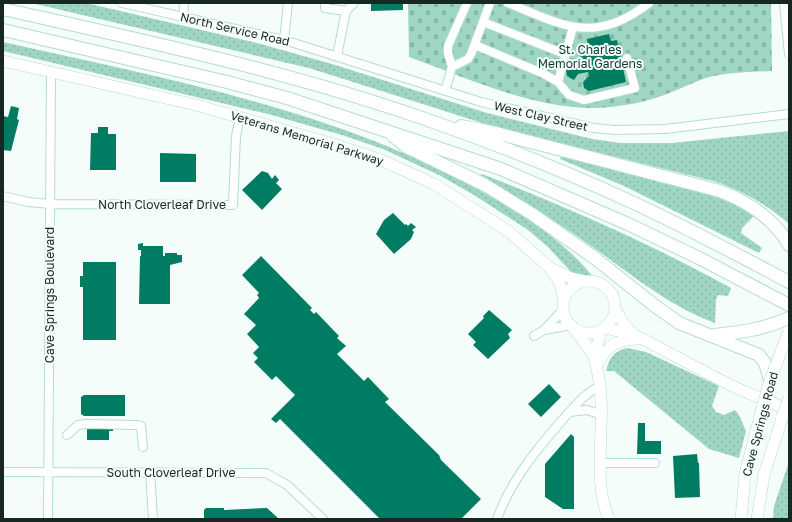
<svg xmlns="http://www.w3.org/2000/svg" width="792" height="522" font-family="'Golos Text',sans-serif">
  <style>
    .grass { fill: url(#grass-dots) }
    .cemetery { fill: url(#cemetery-stones) }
    .building { fill: #007c63 }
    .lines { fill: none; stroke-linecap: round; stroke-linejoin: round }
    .minor-casing { stroke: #b3decf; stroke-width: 10 }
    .major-casing { stroke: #b3decf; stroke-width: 12 }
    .highway-casing { stroke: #b3decf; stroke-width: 14 }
    .minor { stroke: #fff; stroke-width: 8 }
    .major { stroke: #fff; stroke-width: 11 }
    .highway { stroke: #fff; stroke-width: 12 }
    .major-bridge-casing { stroke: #b3decf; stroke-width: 12; stroke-linecap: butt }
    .highway-bridge-casing { stroke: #b3decf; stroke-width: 14; stroke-linecap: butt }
    .major-bridge { stroke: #fff; stroke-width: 11 }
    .highway-bridge { stroke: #fff; stroke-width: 12 }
    .labels { text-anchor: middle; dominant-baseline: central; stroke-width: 4; stroke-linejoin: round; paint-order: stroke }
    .street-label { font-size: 12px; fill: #172823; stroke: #f4fdfa }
    .park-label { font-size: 12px; fill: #0b392d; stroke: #f4fdfa }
  </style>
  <defs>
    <pattern id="grass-dots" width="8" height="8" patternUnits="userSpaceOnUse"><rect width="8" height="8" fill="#9ed5c3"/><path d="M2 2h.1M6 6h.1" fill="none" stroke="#87b7a7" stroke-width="1.8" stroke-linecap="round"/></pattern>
    <pattern id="cemetery-stones" width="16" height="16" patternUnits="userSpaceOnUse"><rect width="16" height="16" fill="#9ed5c3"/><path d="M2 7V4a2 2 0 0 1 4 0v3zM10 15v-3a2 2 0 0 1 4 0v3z" fill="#87b7a7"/></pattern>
  </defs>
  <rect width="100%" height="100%" fill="#f4fdfa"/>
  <path class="grass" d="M31 3H86L257 43 332 64 487 113 592 139 620 143H672L789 131V224C766 204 746 193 717 182L495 127 309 68Z
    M3 42C171 80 344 111 495 199 533 221 571 247 598 283L582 279 572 273 548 247 528 230 474 195 439 175 383 149 342 135 268 114 3 51Z
    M562 154 708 194 736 205 754 216 742 228 741 233 762 248 759 253 624 186 560 159Z
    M482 174C567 207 651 244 731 288L728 296 718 295 716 300 715 323C673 308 637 279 601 253 562 225 521 200 480 175Z
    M627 348 646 352 719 386 712 406 716 412 724 415 735 410C741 416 742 423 746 431L739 458 709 449 614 371H606C610 357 613 352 627 348Z
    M789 462V519H773L774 506Z"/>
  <path class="cemetery" d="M408 3H771L772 71C749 72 725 72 703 79 697 81 692 84 686 86 666 95 647 102 625 105 553 119 476 81 409 57Z"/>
  <path class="building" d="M371 3H403V10L371 11Z
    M609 34 611 41 617 40 626 82 589 91 584 88 583 82 589 76 588 72 578 74 574 80 567 76 566 70 571 63 577 67 586 65V61H584L583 58 579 55 582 51 581 48 588 46 587 39Z
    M11 106 19 108 17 119 19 120 11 151 3 150V116L8 117Z
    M98 127H108V134H116V170H90L91 133H98Z
    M160 153 196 154V182H160Z
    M262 171 268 173 272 179 275 175 279 180 276 183 282 189 262 210 242 190Z
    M393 213 405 225 406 224 408 226 411 223 416 227 412 230 414 232 411 239 394 254 376 234 384 220Z
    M143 243V246H163V256H165V253H177V255H182V262L170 265V304H139L140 256H141V250H138V244Z
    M261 256 312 308 310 310 314 314 316 312 339 336 337 338 346 346 337 354 364 381 368 377 389 399 385 402 439 455 441 460 481 499 461 519H380L280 419 276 423 271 419 295 395 276 376 272 380 254 362 258 358 253 353 259 347 247 334 256 325 244 314 259 298 257 295 259 293 242 275Z
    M83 262H116V340H83V287H80V276H83Z
    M489 310 512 330 508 334 510 338 488 359 473 345 476 342 468 334 484 318 483 316Z
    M549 384 561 397 541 417 528 404Z
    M84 395H125V416H84L81 414V397Z
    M638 423H645V441H661V454H637Z
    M87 428H113V431H109V440H87Z
    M571 434 574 437V509H563L545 497V464Z
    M697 454 698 463H699L700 497 675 498 673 456Z
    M206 508H224V510L267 508 279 519H204V510Z"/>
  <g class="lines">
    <defs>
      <path id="minor" d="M122 3 284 40 481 102 594 128 615 130 665 129 789 114
        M325 3V8L346 11 337 56
        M508 3C564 26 595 45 649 3
        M784 3 789 54
        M346 11 354 3
        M183 17 184 3
        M483 22 565 54
        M284 40 288 3
        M475 45 542 73 558 82 569 95 584 100 635 88 627 58
        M452 67 468 59 471 54 490 3
        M558 82 573 27
        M445 91 452 67 448 53V46L467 3
        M3 196 28 202 50 204 233 205 236 136 240 117
        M544 330 571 325
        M534 336 544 330 564 309
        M570 412 587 410 602 415
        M67 435 78 425 86 424 137 425 141 426 143 447
        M601 463H655
        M3 472 266 473 287 485 323 519
        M150 472 153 519
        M48 519 51 72
        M497 519C511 480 537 449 564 418 576 405 584 394 600 386"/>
      <path id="major" d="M3 61 196 105 333 144 381 160 434 184 508 231 549 267 559 281 564 299
        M550 268 571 278 585 281
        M563 307a26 26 0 1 1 52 0a26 26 0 1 1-52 0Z
        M615 309 624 324 634 335
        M573 327C580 337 589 347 594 358 597 364 597 372 599 379 607 422 591 479 609 519
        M605 328 635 335 732 386 789 410
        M594 358 601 330
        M596 366C607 346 614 340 638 339
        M741 519 745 474 761 412
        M757 519 764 475 782 418"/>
      <path id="highway" d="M3 9C145 41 288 71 425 119 497 144 567 172 636 204 688 228 738 255 789 282
        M3 30 227 82 287 98 501 169 628 224 699 258 789 305
        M461 126 496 133 720 191C748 202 774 218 789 245
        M393 136 407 147 485 185 532 214 596 259 655 306 679 323 759 355 765 363 770 380
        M715 335C742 332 765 329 789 318"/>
    </defs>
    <use href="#minor" class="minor-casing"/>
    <use href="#major" class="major-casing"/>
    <use href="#highway" class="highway-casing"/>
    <use href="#minor" class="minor"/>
    <use href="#major" class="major"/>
    <use href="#highway" class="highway"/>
    <defs>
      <path id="major-bridge" d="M761 412 770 380 789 331
        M782 418 789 398"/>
      <path id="highway-bridge" d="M782 418 789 410"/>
    </defs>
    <use href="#major-bridge" class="major-bridge-casing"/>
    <use href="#highway-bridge" class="highway-bridge-casing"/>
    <use href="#major-bridge" class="major-bridge"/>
    <use href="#highway-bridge" class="highway-bridge"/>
  </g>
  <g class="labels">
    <g class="street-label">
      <text transform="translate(235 29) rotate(13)">North Service Road</text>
      <text transform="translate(541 116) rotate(13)">West Clay Street</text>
      <text transform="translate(307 138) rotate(17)">Veterans Memorial Parkway</text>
      <text x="162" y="204">North Cloverleaf Drive</text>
      <text transform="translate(49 295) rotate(-90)">Cave Springs Boulevard</text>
      <text transform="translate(760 424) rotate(-75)">Cave Springs Road</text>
      <text x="171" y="472">South Cloverleaf Drive</text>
    </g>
    <g class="park-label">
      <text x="590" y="49">St. Charles<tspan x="590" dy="14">Memorial Gardens</tspan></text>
    </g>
  </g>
  <rect width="792" height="522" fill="none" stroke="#172823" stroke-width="8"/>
</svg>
